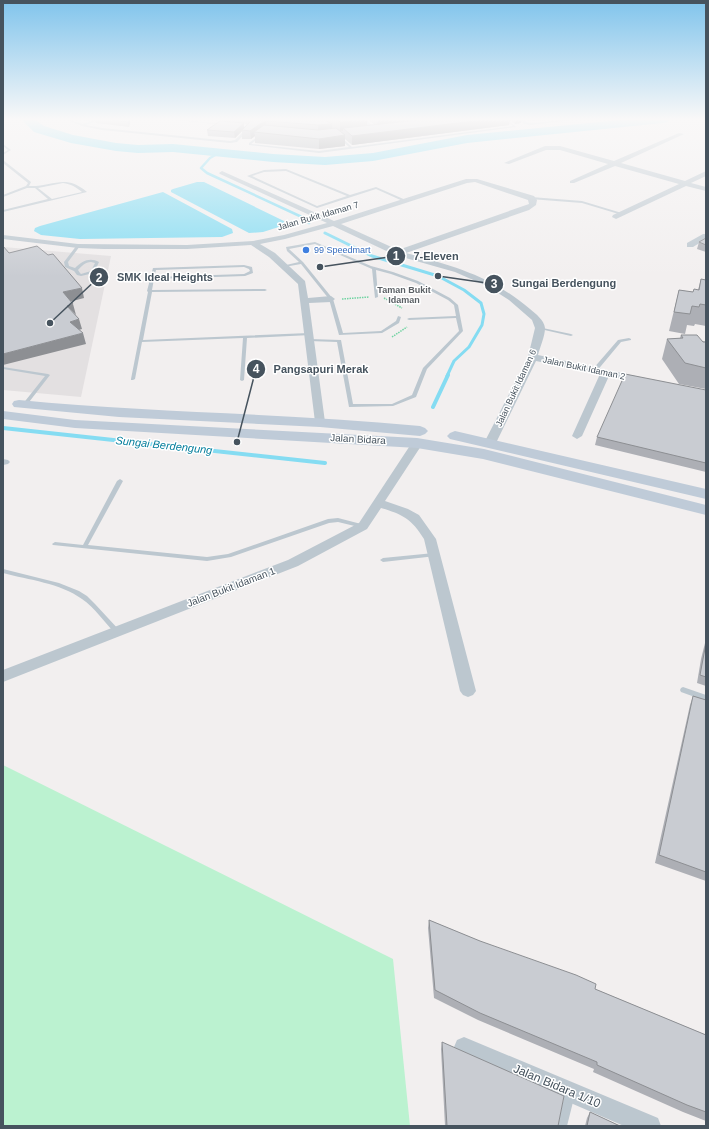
<svg xmlns="http://www.w3.org/2000/svg" width="709" height="1129" font-family="Arial,sans-serif">
  <style>
    .education { fill: #e3e0e1 }
    .green { fill: #bbf2d0 }
    .water { fill: #85dcf2 }
    .lines { fill: none; stroke-linecap: round; stroke-linejoin: round }
    .stream-far2 { stroke: #85dcf2; stroke-width: 2.5 }
    .stream-far1 { stroke: #85dcf2; stroke-width: 3 }
    .stream { stroke: #85dcf2; stroke-width: 4 }
    .river { fill: #85dcf2; fill-rule: evenodd }
    .path { stroke: #70d3a2; stroke-width: 1.5; stroke-dasharray: 1.5 1; stroke-linecap: butt }
    .service { fill: #bcc7cf; fill-rule: evenodd }
    .minor { fill: #bcc7cf; fill-rule: evenodd }
    .secondary { fill: #bfcbd8; fill-rule: evenodd }
    .wall { fill: #adafb5; fill-rule: evenodd }
    .shaded-wall { fill: #8d8f93 }
    .building { fill: #c9ccd2; stroke: #8d8f93 }
    .shop-dot { fill: #3f7fe0; stroke: #fff; stroke-width: 1.5 }
    .labels { text-anchor: middle; dominant-baseline: central; stroke-width: 3; stroke-linejoin: round; paint-order: stroke }
    .far-street-label { font-size: 9px; fill: #46535e; stroke: #fff }
    .far-shop-label { font-size: 9px; fill: #366cbe; stroke: #fff; text-anchor: start }
    .far-neighbourhood-label { font-size: 9px; font-weight: bold; fill: #5b6065; stroke: #fff }
    .street-label { font-size: 10px; fill: #46535e; stroke: #fff }
    .water-label { font-size: 11px; font-style: italic; fill: #047e9c; stroke: #fff }
    .near-street-label { font-size: 12px; fill: #46535e; stroke: #fff }
    .leader { fill: none; stroke: #46535e; stroke-width: 1.5 }
    .callout-dot { fill: #46535e; stroke: #fff; stroke-width: 1.5 }
    .mark-label { font-size: 12px; text-anchor: middle; font-weight: bold; fill: #fff }
    .callout-label { font-size: 11px; text-anchor: middle; font-weight: bold; fill: #46535e; stroke: #fff; stroke-width: 3; stroke-linejoin: round; paint-order: stroke }
  </style>
  <rect width="100%" height="100%" fill="#f2efef"/>
  <path class="education" d="M3 247 111 256 81 397 3 390Z"/>
  <path class="green" d="M3 765 393 959 410 1126H3Z"/>
  <path class="water" d="M197 182H204L284 221 285 225 263 232 249 233 171 192V190L173 189Z
    M163 192 232 229 233 233 222 237 80 239 41 235 34 231 35 228 40 226Z"/>
  <g class="lines">
    <path class="stream-far2" d="M219 153 210 158 201 168 207 173 304 218 309 223"/>
    <path class="stream-far1" d="M325 233 372 256 438 276 464 290 481 303 484 314 482 325 469 347 454 361 447 376"/>
    <path class="stream" d="M433 407 448 375
      M3 428 325 463"/>
    <path class="river" d="M21 119H34L44 126 73 135 116 143 138 145 173 144 273 154 325 157 373 153 467 135 630 119H669L668 122 663 123 467 143 373 161 325 165 273 162 173 152 138 153 116 151 71 143 34 132Z"/>
    <path class="path" d="M384 298 402 308
      M342 299 369 297
      M392 337 407 327"/>
    <path class="service" d="M65 119H67L83 124 97 119H99V120L86 125 102 128 230 141 235 140 247 128 235 126V124L250 128 237 142 230 143 102 130 82 126Z
      M165 119H170L226 124 225 125Z
      M504 119H506L516 127 319 153 249 145V143L261 134 262 136 251 144 319 151 349 147 340 139 341 137 352 147 513 126Z
      M518 119H520L526 122 531 123 576 119H581L531 125 524 124Z
      M3 144 11 150 3 155V153L8 150 3 146Z
      M3 160 31 182 29 186C53 187 65 173 87 192L3 212V210L48 199 35 188H27L3 197V195L26 186 28 183 3 163ZM63 183C71 184 76 187 82 192L52 199 38 188Z
      M286 169 350 195 376 187 408 201 405 202 376 189 317 208 247 176 264 170ZM286 171 347 196 317 206 252 176 264 172Z
      M531 197 582 201 625 214 622 215 582 203 530 199 529 198Z
      M315 242 371 266 393 272 418 281 450 298 458 305 463 331 427 369 416 397 393 406 349 407 337 342 309 341 307 340 309 339 341 340 353 404H392L412 395 423 368 459 331 456 318 409 320 407 319 409 318 456 316 454 305 448 300 416 283 391 274 376 270 378 297 375 298 372 269 315 244 289 249 303 262 333 299 343 333 381 331 396 321 398 316 401 317 399 323 382 333 339 335 329 299 301 264 284 267 282 266 299 262 287 251 286 247Z
      M77 245 80 246 68 262 69 266 75 268C82 261 90 257 99 262L94 273 81 276 77 275 74 271 65 267 64 262ZM91 262 95 263 91 271 81 274 80 273 78 270C82 266 85 262 91 262Z
      M244 265 252 267 253 273 245 276 154 279 152 290 265 289 267 290 265 291 152 292 143 340 309 333 311 334V335L247 338 244 380 242 381 240 380 243 338 142 342 135 379 133 380H131V379L148 292 147 291 153 268ZM244 267 249 269 250 271 244 274 154 277 156 270Z
      M538 327 571 334 573 335 571 336 540 329 538 328Z
      M629 338 631 339V340L621 342 596 372H592V370L618 340Z
      M3 367 48 374 50 375 26 406H24L22 405 45 376 3 369Z
      M120 479 123 481 88 545 207 557 228 554 328 519 338 518 365 525 366 526 363 528 338 522 329 523 231 557 207 561 53 545 52 544 55 542 83 545 117 481Z
      M434 553 437 555 436 556 383 562 380 560 383 558Z
      M3 569 59 583 79 591 87 596 95 604 120 631 119 633H115C104 622 95 608 82 599 60 583 29 580 3 573Z
      M683 687 706 695V701L681 692 680 690 681 688Z
      M570 1089 573 1091 575 1094 567 1126H557L565 1094 567 1091Z"/>
    <path class="minor" d="M358 119H364L379 130 374 131Z
      M679 133 684 134 621 163 685 181 706 171V176L691 183 706 187V191L686 186 616 219 612 217 613 215 679 184 615 166 574 183H570V181L608 164 560 150H546L509 164 504 163 545 146H560L614 161Z
      M222 171 334 221 466 179H477L534 196 537 200 536 205 529 210 406 253C454 266 491 276 530 309 536 314 544 320 545 328 545 336 540 347 538 355L640 377 645 380 640 383 609 376 582 436 577 439 572 436 600 374 536 361 496 443 494 445H486L484 443 528 357 535 328 532 320 509 300 487 286 455 272 395 255 333 226 285 239 260 244 275 253 305 281 308 298 331 296 335 299 331 302 309 303 325 422 320 425 315 422 298 284 269 257 251 245 187 249H104L78 248 3 239V235L78 244 187 245 253 241 284 235 327 223 220 174 219 173ZM475 182 528 200 529 204 398 250 341 224 467 183Z
      M703 234H706V239L693 247H687V243Z
      M417 440 423 443 385 501 408 509 419 515 436 539 476 691 473 695 468 697 463 695 460 691 424 539C412 519 402 514 381 508L367 529 298 566 3 682V670L288 560 359 523 413 441Z
      M3 459 8 460 10 462 8 464 3 465Z
      M464 1037 658 1118 661 1126H624L457 1054 454 1047 457 1040Z"/>
    <path class="secondary" d="M19 400C152 413 287 413 420 426L425 428 428 431 425 434 420 436 320 427 119 417 14 407 12 404 14 401Z
      M3 411 75 420 417 438 484 449 706 505V515L483 459 417 448 75 428 3 419Z
      M455 431 706 489V499L450 439 447 436 450 433Z"/>
  </g>
  <path class="wall" d="M79 119H130V122L129 127 96 123 95 119 86 121Z
    M226 119H522L521 123 515 124 510 120 509 125 352 145 345 139V146L319 149 255 143V136L251 139H242V131L235 138 208 136 207 130 226 121ZM367 119 375 125 367 126ZM244 123 247 125 244 128Z
    M523 119H559L531 121Z
    M706 238V252L697 249 699 242Z
    M701 279 706 280V326L695 324 694 326 687 325 685 334 669 331 679 290 693 292 698 290Z
    M681 335 706 342V389L679 384 662 359 667 339 680 338Z
    M706 390V472L595 445 597 437Z
    M706 639V686L697 683 701 659Z
    M693 696 706 700V881L655 863 690 705Z
    M429 920 595 989 706 1035V1121L683 1112 593 1072 594 1069 478 1020 434 998 428 928Z
    M442 1042 558 1126H445L441 1049Z
    M590 1112 620 1126H585L587 1118Z"/>
  <path class="shaded-wall" d="M86 119H95L86 121Z
    M129 119H130V122L129 127 128 122Z
    M367 119V128H343V131H340V122Z
    M378 119H411V123L377 126Z
    M490 119H510L509 125 352 145V136Z
    M516 119H522L521 123 515 124Z
    M531 119H559L531 121Z
    M266 121V130L254 132 255 136 251 139 250 131 260 124Z
    M244 123V129L242 130V131L235 138 234 132Z
    M332 124V132L318 133V125Z
    M345 135V146L319 149V139Z
    M82 288 84 298 65 303 63 292Z
    M73 304 76 315 67 306Z
    M79 319 82 329 72 332 70 322Z
    M83 333 86 344 3 365V354Z"/>
  <path class="building" d="M103 119H129L128 122Z
    M250 119H324L332 124 318 125 266 121 260 124 250 131 242 130 251 121Z
    M335 119H367L340 122Z
    M428 119H490L352 136 343 128Z
    M220 121 244 123 234 132 207 130Z
    M264 125 318 130 336 128 345 135 319 139 254 132Z
    M706 238V245L699 242Z
    M3 246 9 253 37 246 48 255 53 254 82 288 63 292 73 304 67 306 79 319 70 322 83 333 3 354Z
    M701 279 706 280V305L700 304 699 307 692 306 690 314 674 312 679 290 693 292 694 289 699 290Z
    M681 335H697L703 342H706V368L685 363 667 339 683 338Z
    M625 374 706 390V463L597 437Z
    M706 643V677L700 675Z
    M693 696 706 700V872L659 855Z
    M429 920 480 941 576 975 596 984 595 989 706 1035V1112L687 1105 597 1065V1062L480 1013 435 990Z
    M442 1042 564 1096 558 1126H447Z
    M590 1112 620 1126H587Z"/>
  <linearGradient id="sky" x2="0" y2="1"><stop stop-color="#80c4ec"/><stop offset="0.43" stop-color="#f9f8f8"/><stop offset="1" stop-color="#f9f8f8" stop-opacity="0"/></linearGradient>
  <rect width="709" height="277" fill="url(#sky)"/>
  <circle class="shop-dot" cx="306" cy="250" r="4"/>
  <g class="labels">
    <g class="far-street-label">
      <text transform="translate(318 216) rotate(-16)">Jalan Bukit Idaman 7</text>
      <text transform="translate(584 368) rotate(12)">Jalan Bukit Idaman 2</text>
      <text transform="translate(516 388) rotate(-65)">Jalan Bukit Idaman 6</text>
    </g>
    <g class="far-shop-label">
      <text x="314" y="250">99 Speedmart</text>
    </g>
    <g class="far-neighbourhood-label">
      <text x="404" y="290">Taman Bukit<tspan x="404" dy="10">Idaman</tspan></text>
    </g>
    <g class="street-label">
      <text transform="translate(358 439) rotate(3)">Jalan Bidara</text>
      <text transform="translate(231 587) rotate(-21)">Jalan Bukit Idaman 1</text>
    </g>
    <g class="water-label">
      <text transform="translate(164 445) rotate(6)">Sungai Berdengung</text>
    </g>
    <g class="near-street-label">
      <text transform="translate(557 1086) rotate(23)">Jalan Bidara 1/10</text>
    </g>
  </g>
  <path class="leader" d="M320 267L396 256M50 323L99 277M438 276L494 284M237 442L256 369"/>
  <g class="callout-dot">
    <circle cx="320" cy="267" r="4"/>
    <circle cx="50" cy="323" r="4"/>
    <circle cx="438" cy="276" r="4"/>
    <circle cx="237" cy="442" r="4"/>
    <circle cx="396" cy="256" r="10"/>
    <circle cx="99" cy="277" r="10"/>
    <circle cx="494" cy="284" r="10"/>
    <circle cx="256" cy="369" r="10"/>
  </g>
  <g class="mark-label">
    <text x="396" y="260">1</text>
    <text x="99" y="282">2</text>
    <text x="494" y="288">3</text>
    <text x="256" y="373">4</text>
  </g>
  <g class="callout-label">
    <text x="436" y="260">7-Eleven</text>
    <text x="165" y="281">SMK Ideal Heights</text>
    <text x="564" y="287">Sungai Berdengung</text>
    <text x="321" y="373">Pangsapuri Merak</text>
  </g>
  <rect width="709" height="1129" fill="none" stroke="#46535e" stroke-width="8"/>
</svg>
